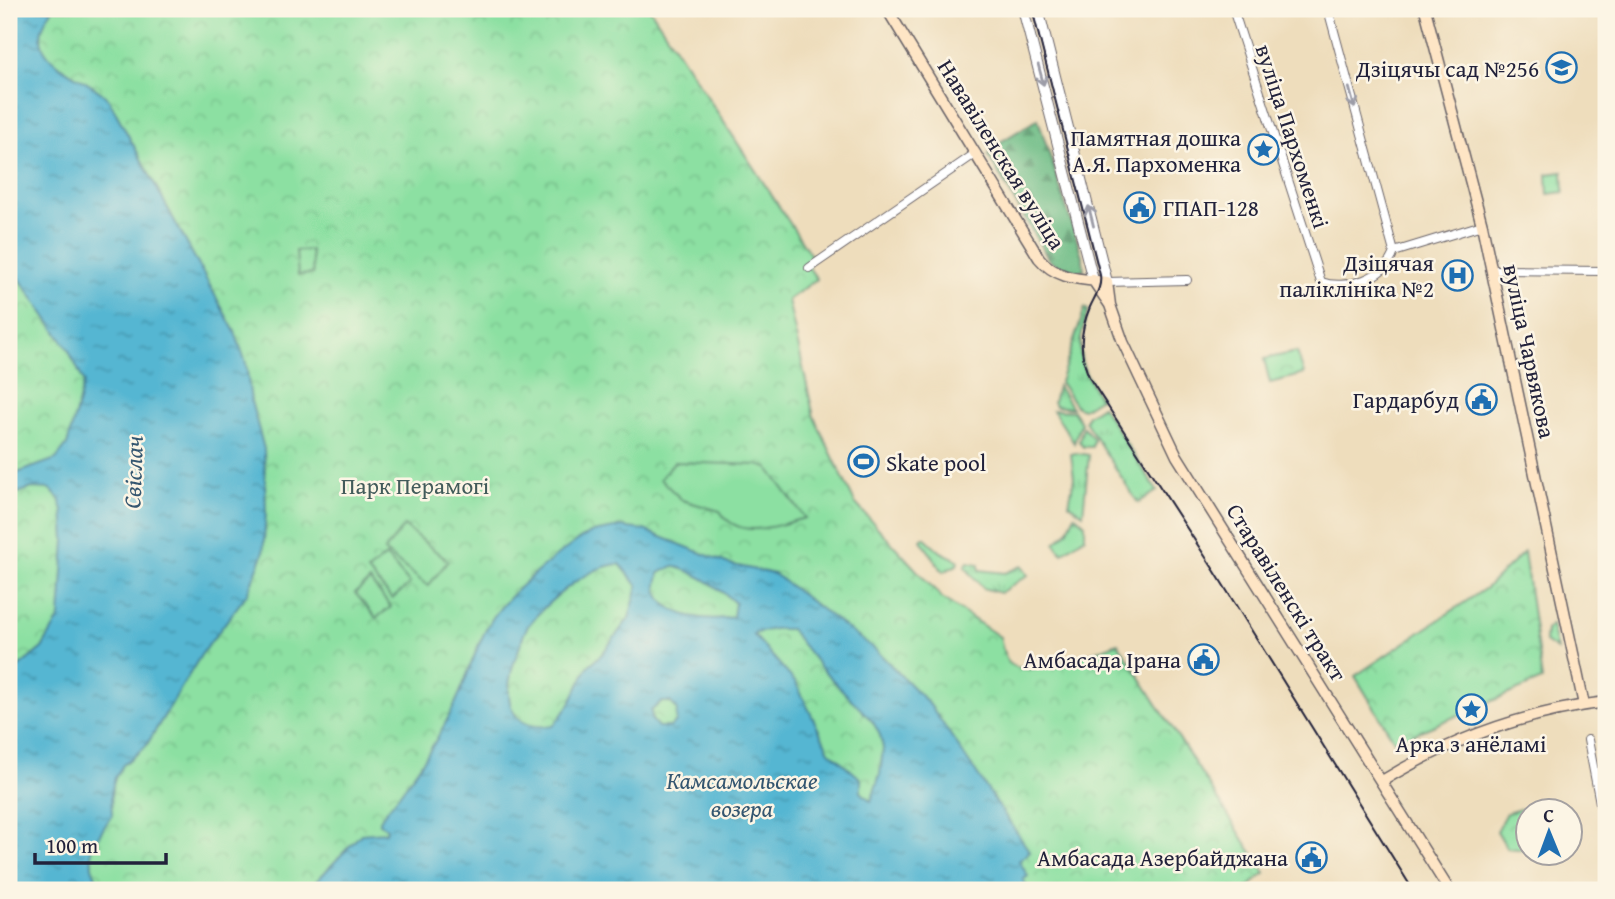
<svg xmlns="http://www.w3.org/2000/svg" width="1615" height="899" font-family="'Gentium Book Plus',serif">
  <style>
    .grass { fill: url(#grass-tufts); stroke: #57816e; stroke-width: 2 }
    .forest { fill: url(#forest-firs); stroke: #4a7062; stroke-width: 2 }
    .park { fill: url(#park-crowns); stroke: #57816e; stroke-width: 2 }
    .pitch { fill: #8ce0a2; stroke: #57816e; stroke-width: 2 }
    .water { fill: url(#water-ripples); stroke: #3b6c86; stroke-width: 2; fill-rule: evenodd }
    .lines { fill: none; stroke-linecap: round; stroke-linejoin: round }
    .minor-casing { stroke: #696368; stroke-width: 10 }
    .tertiary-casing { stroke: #696368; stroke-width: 12 }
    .secondary-casing { stroke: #696368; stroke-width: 13 }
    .minor { stroke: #fff; stroke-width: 8 }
    .tertiary { stroke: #fff; stroke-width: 10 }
    .secondary { stroke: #fee5c5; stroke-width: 10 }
    .tram { stroke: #22223b; stroke-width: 2 }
    .oneway { stroke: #9c9ca7 }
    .labels { text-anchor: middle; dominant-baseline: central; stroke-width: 5; stroke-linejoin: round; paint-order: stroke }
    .poi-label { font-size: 23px; fill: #22223b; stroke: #fcf5e5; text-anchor: end }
    .street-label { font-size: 23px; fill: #22223b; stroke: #fcf5e5 }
    .park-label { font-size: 23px; fill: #425b5a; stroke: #fcf5e5 }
    .water-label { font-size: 24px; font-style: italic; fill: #345670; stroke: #fcf5e5 }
  </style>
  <defs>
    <pattern id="grass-tufts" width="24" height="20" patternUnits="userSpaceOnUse" patternTransform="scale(1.75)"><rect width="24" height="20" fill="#8ce0a2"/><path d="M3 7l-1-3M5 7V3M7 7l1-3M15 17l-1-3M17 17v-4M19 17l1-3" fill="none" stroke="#78c08c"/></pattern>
    <pattern id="forest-firs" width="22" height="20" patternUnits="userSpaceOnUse" patternTransform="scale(1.75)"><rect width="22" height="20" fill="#71be88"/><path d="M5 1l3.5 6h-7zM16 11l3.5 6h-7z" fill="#5c9a70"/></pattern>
    <pattern id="park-crowns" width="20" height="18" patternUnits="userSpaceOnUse" patternTransform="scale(1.75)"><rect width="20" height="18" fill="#8ce0a2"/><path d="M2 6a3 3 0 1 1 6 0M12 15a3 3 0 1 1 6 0" fill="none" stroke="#78c08c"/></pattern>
    <pattern id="water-ripples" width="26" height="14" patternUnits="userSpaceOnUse" patternTransform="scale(1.75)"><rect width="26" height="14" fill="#54b6d2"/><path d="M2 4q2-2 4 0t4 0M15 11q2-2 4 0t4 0" fill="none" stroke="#4594ac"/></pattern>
  </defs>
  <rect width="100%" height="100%" fill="#fcf5e5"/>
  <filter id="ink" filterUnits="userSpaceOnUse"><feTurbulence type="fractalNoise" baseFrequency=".0143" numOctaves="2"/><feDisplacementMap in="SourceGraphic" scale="14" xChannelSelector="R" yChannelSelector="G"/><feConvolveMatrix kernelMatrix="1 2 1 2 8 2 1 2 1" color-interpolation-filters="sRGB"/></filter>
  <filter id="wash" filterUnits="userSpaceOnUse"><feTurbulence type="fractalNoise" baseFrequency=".00686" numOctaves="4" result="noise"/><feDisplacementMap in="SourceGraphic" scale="28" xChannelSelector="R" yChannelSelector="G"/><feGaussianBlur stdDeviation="1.57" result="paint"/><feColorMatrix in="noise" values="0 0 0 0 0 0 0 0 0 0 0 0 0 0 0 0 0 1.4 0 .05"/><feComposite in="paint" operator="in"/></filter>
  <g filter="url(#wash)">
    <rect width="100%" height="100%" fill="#eeddbc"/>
    <path class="grass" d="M1085 308 1088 310C1075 349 1077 364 1100 398L1083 409 1077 407 1060 382Z
      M1058 386 1072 408 1056 406 1053 402Z
      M1102 406 1157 491 1138 503 1085 421 1088 415Z
      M1053 410 1073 411 1081 423 1074 443Z
      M1083 427 1094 439 1092 447H1083L1079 441Z
      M1076 453 1089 455 1083 514 1069 504 1074 478 1071 454Z
      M1075 515 1085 524V537L1062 553 1055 543 1067 532Z
      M924 537 941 552 958 560 957 565 943 572 921 540Z
      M968 562 979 564V570L1005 573 1022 566 1028 575 1000 593 983 588 965 567Z
      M1551 625 1557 650 1545 642 1546 630Z"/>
    <path class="forest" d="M1038 119 1083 259 1084 271 1067 270 1049 260 988 155 994 146Z"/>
    <path class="park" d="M9 9H650L812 257 809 260V268L817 279 788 300 814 417 855 503 942 598 1000 637C1002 645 1003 657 1009 663 1028 681 1095 651 1118 643L1265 873 1245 890H9Z
      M1563 172 1564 192 1548 194 1547 174Z
      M1297 352 1304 374 1270 383 1264 359Z
      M1524 552 1542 680 1395 742 1355 676 1486 588Z
      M1520 809 1529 811 1527 850 1507 848 1497 831 1507 813Z"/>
    <path class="pitch" d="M311 250 313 274 298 275 296 251Z
      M674 462 758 465 768 468 805 518C776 525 739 542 720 511L682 500 660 479Z
      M404 526 448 561 428 586 384 551Z
      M386 556 410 584 392 599 368 571Z
      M370 581 391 607 376 618 355 593Z"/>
    <path class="water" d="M9 9H53C12 62 87 73 109 100L235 332 246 363 251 401 264 449 266 512 263 555 247 594 201 655 146 746 123 765 115 778 111 793 112 815 91 848 92 867 101 890H9V675L42 648 60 617 65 540 63 510 59 499 50 489 32 488 9 496V476L56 459 67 445 84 382 68 349 13 269 9 268Z
      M620 527 644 530 729 564 774 574 877 651 930 705 1030 852 1019 861 1028 876 1023 880 1029 890H308L361 834 386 832 387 828 379 824V820C409 783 435 747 455 704 469 675 476 643 494 616 513 589 554 557 581 538L593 532ZM620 564 638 586 629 618 602 654 588 666 570 704 553 726C500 732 504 687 518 651 521 644 523 633 528 626 546 602 589 565 620 564ZM673 566C698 573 717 586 735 603L733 617C711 622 663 618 657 589 656 585 659 578 659 573ZM773 629H790L822 669 873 722 880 735 883 748 880 774 871 801 861 792V779L829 751 796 683 753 634ZM661 702H670L677 709 676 722 670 727H658L652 720 651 711Z"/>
  </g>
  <g filter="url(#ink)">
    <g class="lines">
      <defs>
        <path id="minor" d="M1233 9 1321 282C1345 291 1386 278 1394 252
          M1328 9 1394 252
          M1394 252 1482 225
          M809 268 976 153
          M1492 270 1606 271
          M1107 282 1187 280
          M1588 740 1606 834"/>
        <path id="tertiary" d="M1023 9 1093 280
          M1038 9 1107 282"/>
        <path id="secondary" d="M887 9 1039 258C1057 280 1081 279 1107 282L1110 305 1123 342 1177 456 1449 890
          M1425 9 1482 225 1584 705
          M1093 280 1110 305
          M1382 781C1451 739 1526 712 1606 702"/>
      </defs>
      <use href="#minor" class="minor-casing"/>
      <use href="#tertiary" class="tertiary-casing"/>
      <use href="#secondary" class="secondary-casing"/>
      <use href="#minor" class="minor"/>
      <use href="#tertiary" class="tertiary"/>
      <use href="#secondary" class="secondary"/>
      <path class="tram" d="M1032 9 1100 275C1102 287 1095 296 1090 307 1079 333 1079 354 1090 379L1214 570 1413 890"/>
    </g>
    <defs><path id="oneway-shaft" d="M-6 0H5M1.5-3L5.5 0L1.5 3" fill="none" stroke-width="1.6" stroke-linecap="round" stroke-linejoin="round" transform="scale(1.75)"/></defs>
    <g class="oneway">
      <use href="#oneway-shaft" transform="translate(1041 75) rotate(75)"/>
      <use href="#oneway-shaft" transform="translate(1352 98) rotate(75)"/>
      <use href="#oneway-shaft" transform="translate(1091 216) rotate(-104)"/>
    </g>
  </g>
  <defs>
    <symbol id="school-ring" viewBox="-11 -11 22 22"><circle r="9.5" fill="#fcf5e5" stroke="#1f6fb2" stroke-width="1.5"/><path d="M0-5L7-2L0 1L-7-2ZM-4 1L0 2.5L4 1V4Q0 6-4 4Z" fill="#1f6fb2"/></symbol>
    <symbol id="sight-ring" viewBox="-11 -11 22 22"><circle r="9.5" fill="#fcf5e5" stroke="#1f6fb2" stroke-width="1.5"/><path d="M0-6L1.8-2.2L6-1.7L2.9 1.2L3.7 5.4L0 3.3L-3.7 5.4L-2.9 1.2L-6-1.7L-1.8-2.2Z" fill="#1f6fb2"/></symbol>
    <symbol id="civic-ring" viewBox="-11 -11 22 22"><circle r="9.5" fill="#fcf5e5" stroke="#1f6fb2" stroke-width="1.5"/><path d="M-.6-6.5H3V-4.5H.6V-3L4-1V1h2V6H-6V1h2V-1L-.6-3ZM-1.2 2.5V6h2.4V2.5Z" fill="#1f6fb2"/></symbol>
    <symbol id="hospital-ring" viewBox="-11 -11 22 22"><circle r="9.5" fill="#fcf5e5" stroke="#1f6fb2" stroke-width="1.5"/><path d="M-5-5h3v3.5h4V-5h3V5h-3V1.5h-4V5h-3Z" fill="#1f6fb2"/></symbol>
    <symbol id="stadium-ring" viewBox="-11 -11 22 22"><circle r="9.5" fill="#fcf5e5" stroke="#1f6fb2" stroke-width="1.5"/><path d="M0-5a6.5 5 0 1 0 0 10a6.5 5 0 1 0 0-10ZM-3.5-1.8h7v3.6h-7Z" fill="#1f6fb2"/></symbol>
  </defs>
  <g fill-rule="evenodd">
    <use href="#school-ring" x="1544" y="50" width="35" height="35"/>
    <use href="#sight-ring" x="1246" y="132" width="35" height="35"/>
    <use href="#civic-ring" x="1122" y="190" width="35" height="35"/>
    <use href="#hospital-ring" x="1440" y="258" width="35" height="35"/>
    <use href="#civic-ring" x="1464" y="382" width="35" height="35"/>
    <use href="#stadium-ring" x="846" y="444" width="35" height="35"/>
    <use href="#civic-ring" x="1186" y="642" width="35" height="35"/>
    <use href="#sight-ring" x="1454" y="692" width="35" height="35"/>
    <use href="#civic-ring" x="1294" y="840" width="35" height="35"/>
  </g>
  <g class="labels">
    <g class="poi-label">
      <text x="1539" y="68">Дзіцячы сад №256</text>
      <text x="1241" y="137">Памятная дошка<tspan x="1241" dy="26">А.Я. Пархоменка</tspan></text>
      <text x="1163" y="207" text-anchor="start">ГПАП-128</text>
      <text x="1434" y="262">Дзіцячая<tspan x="1434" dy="26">паліклініка №2</tspan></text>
      <text x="1459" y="399">Гардарбуд</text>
      <text x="886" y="462" text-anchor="start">Skate pool</text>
      <text x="1181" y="659">Амбасада Ірана</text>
      <text x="1471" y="743" text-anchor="middle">Арка з анёламі</text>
      <text x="1288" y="857">Амбасада Азербайджана</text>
    </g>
    <g class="street-label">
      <text transform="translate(1293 136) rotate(72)">вуліца Пархоменкі</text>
      <text transform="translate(1002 154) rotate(58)">Нававіленская вуліца</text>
      <text transform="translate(1530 351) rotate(78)">вуліца Чарвякова</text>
      <text transform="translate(1287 592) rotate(58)">Старавіленскі тракт</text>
    </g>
    <g class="park-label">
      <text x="415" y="485">Парк Перамогі</text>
    </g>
    <g class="water-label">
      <text transform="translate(133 472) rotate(-88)">Свіслач</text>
      <text x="742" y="780">Камсамольскае<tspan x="742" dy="28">возера</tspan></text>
    </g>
  </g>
  <rect width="1615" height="899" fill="none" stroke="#fcf5e5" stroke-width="35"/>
  <g transform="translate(1549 832) rotate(359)"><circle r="33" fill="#fcf5e5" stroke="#a5a1a1" stroke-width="2"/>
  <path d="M0-5L12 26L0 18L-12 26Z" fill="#1f6fb2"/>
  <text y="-10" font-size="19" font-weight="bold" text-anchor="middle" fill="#22223b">С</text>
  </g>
  <path d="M35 853v10h131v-10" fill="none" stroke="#22223b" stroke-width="3.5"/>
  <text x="46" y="853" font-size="21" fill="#22223b" stroke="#fcf5e5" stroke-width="5" paint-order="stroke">100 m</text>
</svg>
